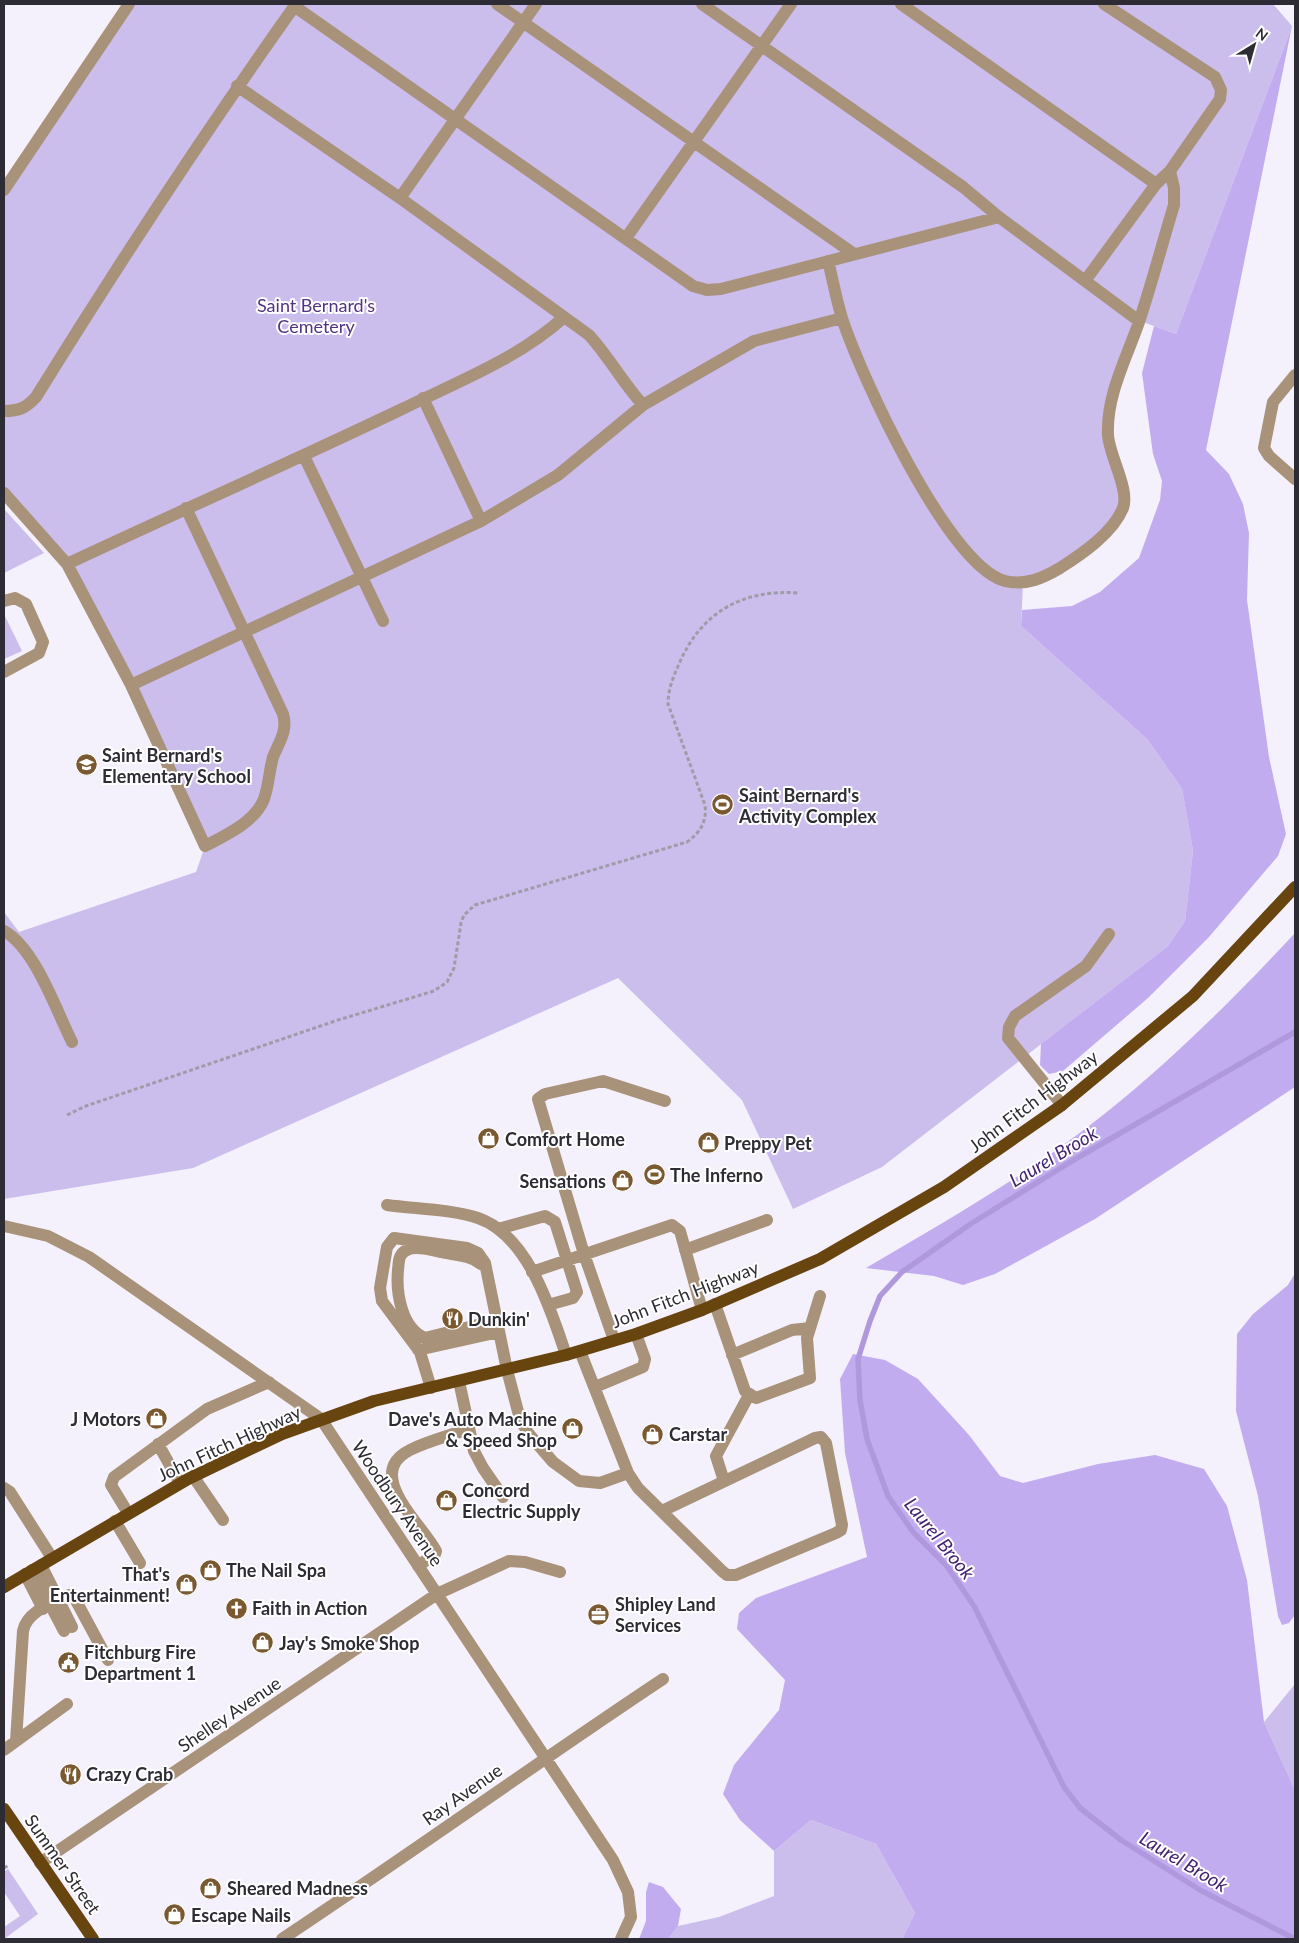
<svg xmlns="http://www.w3.org/2000/svg" width="1299" height="1943" font-family="Lato,sans-serif">
  <style>
    .green { fill: #cbbdec }
    .forest { fill: #c2acf0 }
    .lines { fill: none; stroke-linecap: round; stroke-linejoin: round }
    .stream { stroke: #af99dc; stroke-width: 5.5 }
    .path { stroke: #9f9ca7; stroke-width: 3; stroke-dasharray: 4 2.5; stroke-linecap: butt }
    .minor { stroke: #a8927a; stroke-width: 12 }
    .major { stroke: #68440e; stroke-width: 12 }
    .labels { text-anchor: middle; dominant-baseline: central; stroke-width: 4; stroke-linejoin: round; paint-order: stroke }
    .park-label { font-size: 18px; fill: #523381; stroke: #fff }
    .poi-label { font-size: 18px; font-weight: bold; fill: #2d2b33; stroke: #fff; text-anchor: start }
    .street-label { font-size: 18px; fill: #2d2b33; stroke: #fff }
    .water-label { font-size: 19px; font-style: italic; fill: #43226f; stroke: #fff }
  </style>
  <rect width="100%" height="100%" fill="#f4f0fc"/>
  <path class="green" d="M129 4H1273L1292 26 1176 334 1140 321 1109 416 1125 499 1095 542 1023 583 1021 626 1148 740 1182 789 1193 851 1185 921 1168 946 882 1167 793 1209 742 1100 618 978 193 1168 4 1199V912L19 932 196 872 205 846 67 564 4 493V190Z
    M4 509 44 553 4 573Z
    M4 614 22 651 4 659Z
    M1295 1684V1790L1264 1722Z
    M811 1820 876 1844 915 1913 902 1939H668L678 1926 719 1917 774 1896V1851Z
    M8 1869 38 1914 4 1939V1927L20 1916 4 1892V1872Z"/>
  <path class="forest" d="M1292 26 1206 450 1229 474 1243 504 1249 533 1247 600 1269 757 1286 834 1278 856 1209 937 1148 998 1063 1071 1049 1074 1040 1065 1041 1044 1168 946 1185 921 1193 851 1182 789 1148 740 1021 626 1022 610 1072 606 1100 592 1139 558 1160 500 1162 481 1153 454 1142 373 1154 326 1176 334Z
    M1295 933V1087L1095 1219 995 1274 963 1285 934 1276 866 1268C939 1225 1013 1183 1081 1132 1156 1076 1231 1002 1295 933Z
    M1295 1273V1615L1289 1623 1282 1625 1278 1616 1258 1496 1236 1411 1237 1334 1253 1314 1288 1285Z
    M853 1354 885 1360 918 1379 969 1435 1000 1476 1023 1483 1098 1464 1155 1455 1204 1469 1227 1506 1247 1580 1264 1722 1295 1790V1939H902L915 1913 876 1844 811 1820 774 1851 740 1820 723 1794 734 1765 779 1710 785 1680 737 1629 739 1613 756 1598 867 1557 845 1453 840 1379Z
    M649 1882 663 1887 681 1909 678 1926 668 1939H639L646 1921V1892Z"/>
  <g class="lines">
    <path class="stream" d="M1295 1032 1072 1161 972 1223 902 1272 880 1296 870 1321 858 1359 860 1400 867 1439 888 1496 913 1532 946 1565 974 1606 1064 1787 1080 1808 1121 1840 1200 1890 1295 1939"/>
    <path class="path" d="M67 1115 86 1106 338 1020 434 991 447 982 454 968 461 923 464 915 475 905 687 842C701 832 707 821 705 805L668 704C668 690 673 677 679 664 701 612 743 589 798 593
      M4 1868 9 1865"/>
    <path class="minor" d="M497 4 854 254
      M702 4 963 187 999 217 1139 321
      M901 4 1156 184
      M294 6 693 286 707 290 721 289 999 217
      M237 86 400 198 589 335C609 357 623 383 643 405
      M4 190 129 4
      M400 198 536 4
      M626 238 791 4
      M828 261C833 280 836 299 842 318 860 374 948 566 1005 581 1026 586 1043 578 1060 568 1082 554 1113 533 1123 508 1130 490 1109 455 1108 435 1106 396 1127 357 1139 322 1152 283 1162 244 1174 205V188L1170 171
      M1085 281 1156 184 1170 171 1220 99 1221 90 1215 77 1104 4
      M1295 375 1273 402 1264 448 1269 456 1295 479
      M423 398 481 521
      M4 411C19 411 26 408 36 397 119 263 205 132 296 4
      M304 456 383 621
      M4 493 67 564 131 685 205 846C226 835 255 822 264 799 269 785 269 771 273 757 279 742 288 731 283 714L186 508
      M67 564C178 512 289 463 400 410 453 384 520 358 564 317
      M4 601 15 598 26 604 43 642 39 653 4 672
      M131 685 481 521 558 475 643 405 754 341 842 318
      M4 931C35 948 56 1010 72 1042
      M1062 1105 1008 1038 1009 1027 1015 1016 1086 966 1109 934
      M387 1205C416 1209 450 1209 478 1218 528 1235 551 1310 566 1355
      M4 1226 48 1236 89 1257 321 1419 613 1860 628 1892 631 1917 621 1939
      M498 1229 545 1216 555 1222 577 1292 573 1298 548 1305
      M685 1250 767 1220
      M481 1264C470 1255 454 1255 441 1252 430 1250 416 1245 407 1250 398 1254 399 1262 398 1270 396 1292 401 1328 425 1338L497 1320
      M532 1272 672 1225 680 1231 702 1310
      M715 1304 745 1391 756 1398 810 1378 807 1338 820 1296
      M614 1340 584 1254 538 1099 545 1094 603 1081 665 1101
      M418 1350 499 1332
      M580 1351 628 1473 638 1488 722 1571 727 1575H736L836 1533 841 1530 842 1525 826 1443 821 1437 815 1438 662 1511
      M732 1355 792 1330 810 1328
      M459 1381 474 1451 483 1468 503 1497
      M595 1387 643 1367 645 1359 636 1334
      M431 1388 420 1352 382 1301 380 1288 387 1247 394 1238 467 1248 478 1253 485 1263 507 1370 520 1419 528 1433 553 1462 579 1481 600 1483 628 1473
      M158 1444 180 1483
      M193 1476 223 1520
      M724 1481 716 1456 749 1395
      M4 1488 10 1492 52 1558
      M128 1513 111 1485 114 1477 207 1409 269 1382
      M115 1521 140 1563
      M41 1565 72 1627
      M418 1566 435 1554 436 1551C421 1523 363 1474 410 1450 428 1441 449 1436 468 1429
      M32 1570 64 1631
      M25 1574 43 1609
      M16 1741 23 1631C27 1611 53 1603 69 1595L74 1597 108 1660
      M4 1750 67 1704
      M40 1863 437 1594 509 1561 525 1562 560 1572
      M282 1939C410 1854 535 1764 663 1679"/>
    <path class="major" d="M4 1587 188 1479 282 1434 374 1401 566 1355 636 1334 702 1310 820 1259 944 1187 1062 1105 1193 996 1295 887
      M4 1809 93 1939"/>
  </g>
  <defs>
    <symbol id="school-disc" viewBox="-11 -11 22 22"><circle r="9.5" fill="#7a5930" stroke="#fff"/><path d="M0-5L7-2L0 1L-7-2ZM-4 1L0 2.5L4 1V4Q0 6-4 4Z" fill="#fff"/></symbol>
    <symbol id="stadium-disc" viewBox="-11 -11 22 22"><circle r="9.5" fill="#7a5930" stroke="#fff"/><path d="M0-5a6.5 5 0 1 0 0 10a6.5 5 0 1 0 0-10ZM-3.5-1.8h7v3.6h-7Z" fill="#fff"/></symbol>
    <symbol id="shop-disc" viewBox="-11 -11 22 22"><circle r="9.5" fill="#7a5930" stroke="#fff"/><path d="M-5-2.5h2.3a2.7 3.5 0 0 1 5.4 0H5L5.5 6h-11ZM-1.5-2.5h3a1.5 2.3 0 0 0-3 0Z" fill="#fff"/></symbol>
    <symbol id="restaurant-disc" viewBox="-11 -11 22 22"><circle r="9.5" fill="#7a5930" stroke="#fff"/><path d="M-5-6h1v4h1v-4h1v4h1v-4h1v5L-1.5 .5V6h-2V.5L-5-1ZM5-6V6H3V1.5H1.5Q1.5-4 5-6Z" fill="#fff"/></symbol>
    <symbol id="church-disc" viewBox="-11 -11 22 22"><circle r="9.5" fill="#7a5930" stroke="#fff"/><path d="M-1.2-6h2.4v3.5h3.3v2.4h-3.3V6h-2.4V-.1h-3.3v-2.4h3.3Z" fill="#fff"/></symbol>
    <symbol id="office-disc" viewBox="-11 -11 22 22"><circle r="9.5" fill="#7a5930" stroke="#fff"/><path d="M-6-3h4V-5.5h4V-3h4V5H-6ZM-1-4.5V-3h2v-1.5ZM-6 0V1H6V0Z" fill="#fff"/></symbol>
    <symbol id="civic-disc" viewBox="-11 -11 22 22"><circle r="9.5" fill="#7a5930" stroke="#fff"/><path d="M-.6-6.5H3V-4.5H.6V-3L4-1V1h2V6H-6V1h2V-1L-.6-3ZM-1.2 2.5V6h2.4V2.5Z" fill="#fff"/></symbol>
  </defs>
  <g fill-rule="evenodd">
    <use href="#school-disc" x="74" y="752" width="25" height="25"/>
    <use href="#stadium-disc" x="710" y="792" width="25" height="25"/>
    <use href="#shop-disc" x="476" y="1126" width="25" height="25"/>
    <use href="#shop-disc" x="696" y="1130" width="25" height="25"/>
    <use href="#stadium-disc" x="642" y="1162" width="25" height="25"/>
    <use href="#shop-disc" x="610" y="1168" width="25" height="25"/>
    <use href="#restaurant-disc" x="440" y="1306" width="25" height="25"/>
    <use href="#shop-disc" x="144" y="1406" width="25" height="25"/>
    <use href="#shop-disc" x="560" y="1416" width="25" height="25"/>
    <use href="#shop-disc" x="640" y="1422" width="25" height="25"/>
    <use href="#shop-disc" x="434" y="1488" width="25" height="25"/>
    <use href="#shop-disc" x="198" y="1558" width="25" height="25"/>
    <use href="#shop-disc" x="174" y="1572" width="25" height="25"/>
    <use href="#church-disc" x="224" y="1596" width="25" height="25"/>
    <use href="#office-disc" x="586" y="1602" width="25" height="25"/>
    <use href="#shop-disc" x="250" y="1630" width="25" height="25"/>
    <use href="#civic-disc" x="56" y="1650" width="25" height="25"/>
    <use href="#restaurant-disc" x="58" y="1762" width="25" height="25"/>
    <use href="#shop-disc" x="198" y="1876" width="25" height="25"/>
    <use href="#shop-disc" x="162" y="1902" width="25" height="25"/>
  </g>
  <g class="labels">
    <g class="park-label">
      <text x="316" y="305">Saint Bernard's<tspan x="316" dy="21">Cemetery</tspan></text>
    </g>
    <g class="poi-label">
      <text x="102" y="755">Saint Bernard's<tspan x="102" dy="21">Elementary School</tspan></text>
      <text x="739" y="795">Saint Bernard's<tspan x="739" dy="21">Activity Complex</tspan></text>
      <text x="505" y="1139">Comfort Home</text>
      <text x="724" y="1143">Preppy Pet</text>
      <text x="670" y="1175">The Inferno</text>
      <text x="606" y="1181" text-anchor="end">Sensations</text>
      <text x="468" y="1319">Dunkin'</text>
      <text x="141" y="1419" text-anchor="end">J Motors</text>
      <text x="557" y="1419" text-anchor="end">Dave's Auto Machine<tspan x="557" dy="21">&amp; Speed Shop</tspan></text>
      <text x="669" y="1434">Carstar</text>
      <text x="462" y="1490">Concord<tspan x="462" dy="21">Electric Supply</tspan></text>
      <text x="226" y="1570">The Nail Spa</text>
      <text x="170" y="1574" text-anchor="end">That's<tspan x="170" dy="21">Entertainment!</tspan></text>
      <text x="615" y="1604">Shipley Land<tspan x="615" dy="21">Services</tspan></text>
      <text x="252" y="1608">Faith in Action</text>
      <text x="279" y="1643">Jay's Smoke Shop</text>
      <text x="84" y="1652">Fitchburg Fire<tspan x="84" dy="21">Department 1</tspan></text>
      <text x="86" y="1774">Crazy Crab</text>
      <text x="227" y="1888">Sheared Madness</text>
      <text x="191" y="1915">Escape Nails</text>
    </g>
    <g class="street-label">
      <text transform="translate(1033 1101) rotate(-37)">John Fitch Highway</text>
      <text transform="translate(685 1294) rotate(-21)">John Fitch Highway</text>
      <text transform="translate(229 1443) rotate(-25)">John Fitch Highway</text>
      <text transform="translate(398 1503) rotate(56)">Woodbury Avenue</text>
      <text transform="translate(229 1714) rotate(-34)">Shelley Avenue</text>
      <text transform="translate(462 1794) rotate(-35)">Ray Avenue</text>
      <text transform="translate(63 1864) rotate(55)">Summer Street</text>
    </g>
    <g class="water-label">
      <text transform="translate(1053 1156) rotate(-31)">Laurel Brook</text>
      <text transform="translate(940 1538) rotate(51)">Laurel Brook</text>
      <text transform="translate(1184 1861) rotate(31)">Laurel Brook</text>
    </g>
  </g>
  <rect width="1299" height="1943" fill="none" stroke="#2d2b33" stroke-width="10"/>
  <g transform="translate(1254 45) rotate(37)" stroke="#ffffff" stroke-width="4" paint-order="stroke">
  <path d="M0-4L9 19L0 12L-9 19Z" fill="#2d2b33"/>
  <text y="-8" font-size="14" font-weight="bold" text-anchor="middle" fill="#2d2b33">N</text>
  </g>
</svg>
